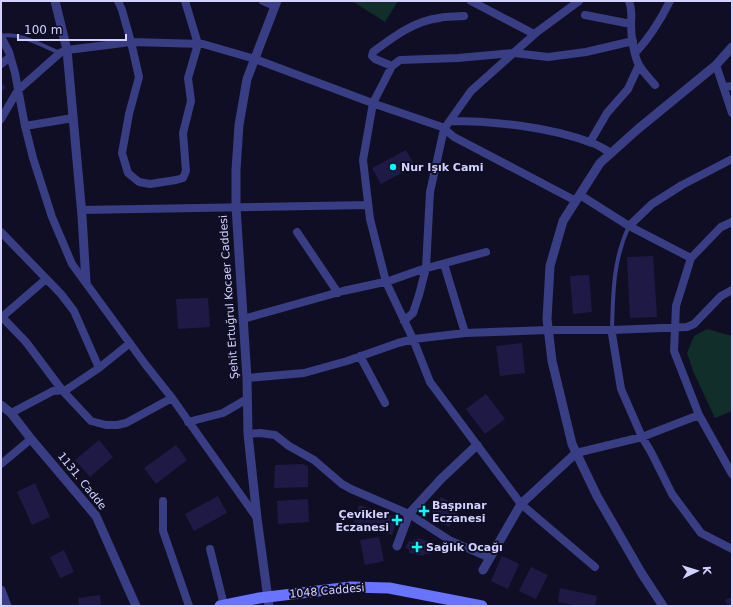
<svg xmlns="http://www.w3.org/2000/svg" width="733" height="607" font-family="'DejaVu Sans',sans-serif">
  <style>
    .green { fill: #112e2a }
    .building { fill: #1f1a45 }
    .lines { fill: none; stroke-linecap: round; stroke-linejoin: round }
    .service { stroke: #393d84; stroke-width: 4 }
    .minor { stroke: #393d84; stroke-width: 8 }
    .tertiary { stroke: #393d84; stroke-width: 9 }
    .secondary { stroke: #6873ff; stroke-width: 11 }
    .poi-dot { fill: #00fbfc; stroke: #100e24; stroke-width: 1.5 }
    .labels { text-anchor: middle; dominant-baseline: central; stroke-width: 4; stroke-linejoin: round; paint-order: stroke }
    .poi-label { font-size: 11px; font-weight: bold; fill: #d2d1ff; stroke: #100e24; text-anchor: start }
    .street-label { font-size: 11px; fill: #d2d1ff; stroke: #100e24 }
  </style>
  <rect width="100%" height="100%" fill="#100e24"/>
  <path class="green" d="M352 1H398L385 22Z
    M707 329 732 336V411L715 418 693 371 687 353 694 336Z"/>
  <path class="building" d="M1 82 6 88 1 92Z
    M406 150 415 166 381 184 372 168Z
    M653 256 657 317 630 318 627 257Z
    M589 275 592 312 573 314 570 276Z
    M208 298 210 327 178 329 176 299Z
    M522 343 525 373 500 376 496 346Z
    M486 394 505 419 485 434 466 409Z
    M99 440 113 457 90 477 75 460Z
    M176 445 187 460 156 484 144 468Z
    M302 464 308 466V487L274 488 275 465Z
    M35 483 50 517 32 525 17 492Z
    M218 496 227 513 194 531 185 514Z
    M441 497 460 507 449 527 430 516Z
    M308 499 309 522 278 524 277 501Z
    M359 505 398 518 392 535 354 522Z
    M379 537 384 561 365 565 360 540Z
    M418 538 427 541V543L430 546 428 549 432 550 430 554H425L423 556 409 553V549L405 548 409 541 413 542 414 539 417 540Z
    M64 550 74 572 60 578 50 557Z
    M502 556 519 564 508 589 491 581Z
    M531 567 548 575 536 599 519 591Z
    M560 588 597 596 595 606H578L558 602Z
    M100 595 101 606H79L78 598Z
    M732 597V606H728L725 600Z"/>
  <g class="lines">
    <path class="service" d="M1 36C21 32 42 46 60 53
      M612 330C613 293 613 260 629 226"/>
    <path class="minor" d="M118 1 122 10 131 42 139 77 129 114 122 153 128 173 139 182 150 184 176 180 183 178 186 171 183 133 191 101 188 78 198 44 185 1
      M263 1 275 6
      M471 1 534 34
      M629 1C633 12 631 15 631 25 631 36 634 56 639 65 643 72 650 79 655 85
      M585 15 631 24
      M1 37 9 52 15 73 25 126 33 158 52 217 72 264 145 364 172 398 257 518
      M636 52C651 36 660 21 670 1
      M1 64 10 57
      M716 65 732 113
      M392 66 375 59 372 56 373 52C393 37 414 21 439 18 447 16 456 17 464 16
      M724 87 732 86
      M1 119 18 90 60 53 67 50 131 42 203 44 255 59 375 104 442 127 454 137 576 201
      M450 121C494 121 551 127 592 143 599 145 605 150 611 153
      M25 126 73 118
      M590 142 607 113 628 89 639 65
      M580 195 629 226 691 258
      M81 210 368 205
      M732 222 721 227 691 258 676 306 674 351 699 415 732 474
      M629 226 652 204 682 185 732 159
      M1 232 61 294 74 311 99 368
      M297 232 338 293
      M444 264 465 333
      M1 316 26 342 62 390 91 421 106 425H117L126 423 172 398
      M2 317 46 279
      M243 319 343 291 389 281 420 270 486 252
      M404 321 413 313 419 295 426 268 430 192 444 129 471 91 537 32 579 1
      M612 330V334L621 389 642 437 651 452 672 494 701 533 732 549
      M360 356 385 403
      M247 378 304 373 347 361 398 343 414 339 465 333 548 330H612L687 327 694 324 721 296 732 290
      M11 413 53 391 66 390 99 368 130 343
      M188 422 223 413 247 399
      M248 434 260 433 275 435 289 446 314 460 342 484 351 489 409 514 451 541 490 558
      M576 453 642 437 699 415
      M1 464 31 439
      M163 501V531L189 606
      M210 549 224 605
      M595 567 521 504 430 382 413 339 386 282 370 219 363 160 373 103 392 66 400 60 458 58 514 53 548 57 586 52 633 41"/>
    <path class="tertiary" d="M55 1 67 50 82 216 86 282
      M1 405 11 413 31 439 96 516 136 606
      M397 546 409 514 441 479 477 445
      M483 570 521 504 576 453
      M1 590 7 606
      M269 606 257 518 248 434 247 378 236 207V170L239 125 247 79 277 1
      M663 606 642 574 597 496 572 444 552 361 547 319 550 266 563 221 600 163 638 129 716 65 732 47"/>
    <path class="secondary" d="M220 606 259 598 351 587 389 588 482 606"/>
  </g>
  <g class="poi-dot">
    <circle cx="393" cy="167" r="4"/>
    <path d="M422 505h4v4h4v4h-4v4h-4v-4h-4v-4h4z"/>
    <path d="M395 514h4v4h4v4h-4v4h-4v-4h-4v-4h4z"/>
    <path d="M415 541h4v4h4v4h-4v4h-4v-4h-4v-4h4z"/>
  </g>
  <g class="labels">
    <g class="poi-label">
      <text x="401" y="167">Nur Işık Cami</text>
      <text x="432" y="505">Başpınar<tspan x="432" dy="13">Eczanesi</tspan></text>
      <text x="389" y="514" text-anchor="end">Çevikler<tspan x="389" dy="13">Eczanesi</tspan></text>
      <text x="426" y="547">Sağlık Ocağı</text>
    </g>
    <g class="street-label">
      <text transform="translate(229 297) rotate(-94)">Şehit Ertuğrul Kocaer Caddesi</text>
      <text transform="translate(82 481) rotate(51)">1131. Cadde</text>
      <text transform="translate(327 591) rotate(-5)">1048 Caddesi</text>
    </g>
  </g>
  <rect width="733" height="607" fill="none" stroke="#d2d1ff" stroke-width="4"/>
  <g transform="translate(697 571) rotate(86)" stroke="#100e24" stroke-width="3" paint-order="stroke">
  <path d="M0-3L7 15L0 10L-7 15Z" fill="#d2d1ff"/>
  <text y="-6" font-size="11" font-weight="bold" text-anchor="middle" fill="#d2d1ff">K</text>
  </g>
  <path d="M18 34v6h108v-6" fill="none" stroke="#d2d1ff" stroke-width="2"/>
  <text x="24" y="34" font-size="12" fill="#d2d1ff" stroke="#100e24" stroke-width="3" paint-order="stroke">100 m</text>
</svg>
